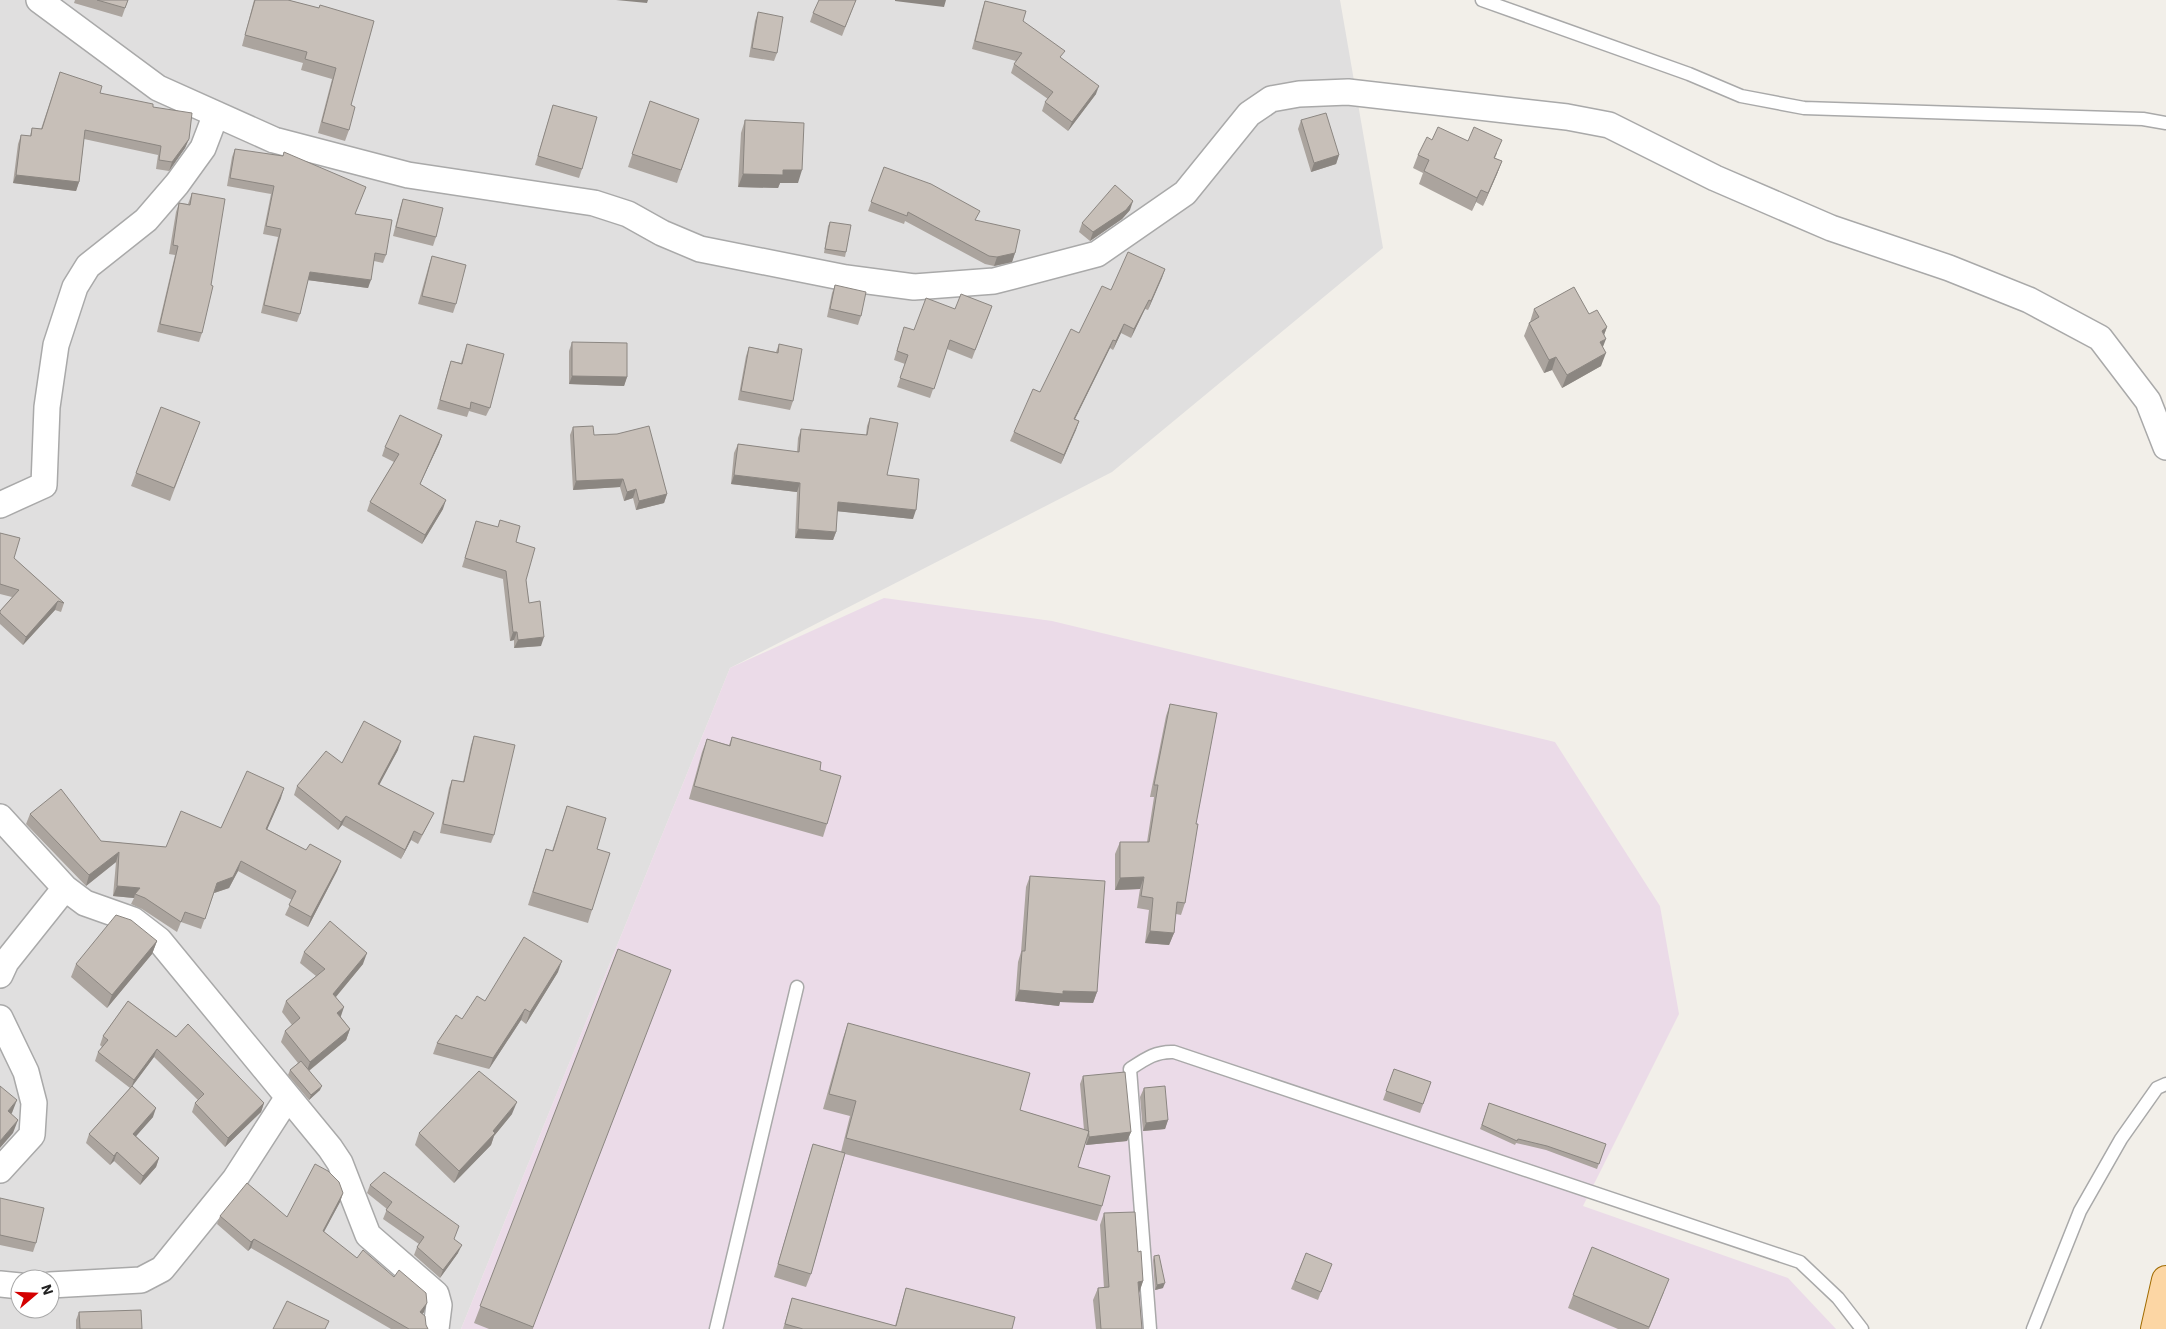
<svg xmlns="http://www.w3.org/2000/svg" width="2166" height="1329" font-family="'IBM Plex Sans',sans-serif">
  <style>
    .residential { fill: #e0dfdf; fill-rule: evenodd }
    .industrial { fill: #ebdbe8 }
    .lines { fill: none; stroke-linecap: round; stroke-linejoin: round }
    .service-casing { stroke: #a9a9a9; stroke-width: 15 }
    .minor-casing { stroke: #a9a9a9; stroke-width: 28 }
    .primary-casing { stroke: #a06b00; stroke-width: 30 }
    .service { stroke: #fff; stroke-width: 12 }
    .minor { stroke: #fff; stroke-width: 25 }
    .primary { stroke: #fcd6a4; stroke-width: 28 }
    .wall { fill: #aba49e }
    .shaded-wall { fill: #8b8681 }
    .building { fill: #c7bfb8; stroke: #8b8681 }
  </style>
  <rect width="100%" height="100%" fill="#f2efe9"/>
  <path class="residential" d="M0 0H1340L1383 248 1112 472 730 668 461 1329H0ZM20 1279H50V1309H20Z"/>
  <path class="industrial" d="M884 598 1052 621 1555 742 1660 906 1679 1014 1583 1206 1788 1278 1836 1329H461L730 668Z"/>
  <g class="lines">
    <defs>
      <path id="service" d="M1482 0 1689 74 1741 96 1804 108 2143 119 2166 123
        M716 1329 797 987
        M1150 1329 1130 1069C1145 1059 1156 1051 1174 1052L1800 1262 1838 1298 1862 1329
        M2033 1329 2080 1211 2121 1139 2157 1088 2166 1084"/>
      <path id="minor" d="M39 0 158 88 274 140 408 175 594 203 628 214 662 233 700 249 846 278 914 287 994 281 1097 254 1185 193 1249 114 1271 99 1299 94 1348 92 1567 117 1609 125 1715 178 1831 228 1949 268 2029 300 2100 338 2148 401 2166 447
        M0 505 44 485 47 407 56 345 75 287 88 266 146 220 177 184 203 148 216 114
        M0 817 65 888 85 903 133 920 159 940 330 1148 340 1163 368 1235 436 1294 439 1305 436 1329
        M0 975 6 962 65 888
        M0 1018 26 1072 34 1103 32 1135 0 1170
        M0 1284 20 1286
        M50 1285 141 1280 162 1269 235 1179 288 1097"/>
      <path id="primary" d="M2155 1329 2166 1280"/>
    </defs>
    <use href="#service" class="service-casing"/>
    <use href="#minor" class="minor-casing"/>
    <use href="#primary" class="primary-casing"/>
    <use href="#service" class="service"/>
    <use href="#minor" class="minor"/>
    <use href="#primary" class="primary"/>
  </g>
  <path class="wall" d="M75 0H128L122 17 74 3Z
    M254 0H288L319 8 351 105 349 130 345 141 318 133 332 79 301 70 303 63 242 46Z
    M856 0 842 36 810 22 813 13Z
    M985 1 1023 21 1062 59 1096 94 1068 131 1042 111 1045 102 1048 99 1011 73 1014 64 1016 61 972 49 982 10Z
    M758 12 777 53 774 61 749 57 755 21Z
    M60 72 100 93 153 107 189 139 185 148 169 171 156 169 158 155 84 139 79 182 76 191 13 183 18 144 21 135 30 136 32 128 41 129Z
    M650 101 699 119 677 183 628 167Z
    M553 105 582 169 579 178 535 165Z
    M745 120 798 183H780L778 188 738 187 741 133Z
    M1301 120 1339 155 1336 164 1311 172 1298 129Z
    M1468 141 1497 153 1495 158 1502 161 1497 174 1483 206 1476 202 1472 211 1419 184 1423 173 1413 168 1418 155Z
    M235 149 366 187 355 214 386 255 383 263 374 261 368 288 308 280 300 314 297 322 261 313 278 237 263 234 271 194 227 186 232 157Z
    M884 167 977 221 1015 253 1012 262 994 266 985 264 905 221 904 224 868 211Z
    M192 193 202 333 199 342 157 332 175 255 169 254 176 212 179 203 188 204Z
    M403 199 436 237 433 246 393 236 400 208Z
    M1130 210 1122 219 1090 241 1079 232 1082 223Z
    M830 222 846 252 845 257 824 253 828 226Z
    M432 256 456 304 453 313 418 304 429 265Z
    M1165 269 1148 310 1145 309 1131 338 1121 333 1113 350 1110 348 1075 419 1079 421 1061 464 1010 441 1014 432 1079 333 1111 290Z
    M835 285 861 316 858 325 827 317 832 293Z
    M992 306 972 359 947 349 930 398 897 387 905 364 894 360 901 336 955 309Z
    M1534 309 1589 314 1607 327 1604 335 1601 366 1562 388 1552 370 1544 373 1524 336 1529 323 1530 322Z
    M572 342 627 377 624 386 569 384V351Z
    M467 344 490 408 486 416 469 411 467 417 437 409 448 370 451 361 461 363Z
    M779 344 793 401 790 410 738 400 746 356 749 347 776 352Z
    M161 407 195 435 170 501 131 486Z
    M870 418 887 475 913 519 837 511 836 532 833 540 795 538 797 492 731 484 734 453 738 444 797 452 798 438 801 429 866 435 867 426Z
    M573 427 594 435 667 494 664 503 636 510 633 498 624 501 620 487 573 490 570 435Z
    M442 435 439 444 420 484 443 509 422 544 367 511 370 502 394 462 382 456 385 447Z
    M476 521 516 542 526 580 529 603 541 646 514 648V640L510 641 503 579 462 567Z
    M0 533 14 558 64 603 61 612 55 610 23 645 0 624V611L12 597 0 594Z
    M1170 704 1196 824 1185 903 1181 915 1176 914 1174 933 1169 945 1145 943 1149 910 1137 908 1140 889 1115 890V854L1120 842H1147L1154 797H1150L1166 716Z
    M474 736 494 835 491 843 440 833 449 788 452 780 463 782 471 745Z
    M732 737 827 824 823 837 689 799 702 752 707 739 729 745Z
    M398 750 379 784 430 821 418 844 411 840 401 859 342 825 338 830 294 795 297 786 342 763Z
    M281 798 267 829 306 850 341 861 337 871 308 927 285 915 292 900 238 871 229 888 214 893 201 929 181 922 177 932 142 909 131 904 134 898 113 896 116 862 86 886 26 824 30 814 101 841 166 847 221 828Z
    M567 806 597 849 592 910 588 923 528 905 546 849 552 851Z
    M1030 876 1097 992 1093 1003 1060 1002 1059 1006 1015 1001 1018 962 1021 952 1026 887Z
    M157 941 152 954 107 1008 71 977 76 964Z
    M618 949 533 1329H489L474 1323Z
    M304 952 363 964 336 997 341 1017 350 1029 346 1040 309 1071 320 1090 309 1100 288 1075 290 1070 298 1063 281 1042 285 1031 292 1025 282 1012 286 1001 316 976 300 963Z
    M558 972 526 1024 521 1020 489 1069 433 1054 437 1043 462 1019 485 1001Z
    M128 1001 264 1103 261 1112 225 1147 192 1112 195 1103 198 1100 154 1057 132 1086 153 1117 136 1136 159 1158 156 1167 140 1185 114 1161 110 1165 86 1143 89 1134 130 1088 95 1061 98 1052 102 1047 100 1045 103 1036Z
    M848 1023 1020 1110 1084 1130 1080 1084 1083 1076 1131 1132 1127 1141 1086 1145V1142L1078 1167 1102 1206 1097 1221 845 1154 811 1274 806 1287 774 1277 809 1157 813 1144 841 1152 850 1116 823 1109 843 1038Z
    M1394 1069 1431 1082 1420 1113 1383 1100Z
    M1144 1088 1168 1120 1165 1129 1143 1131 1140 1097Z
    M1489 1103 1606 1144 1597 1169 1546 1150 1516 1143 1515 1145 1480 1129Z
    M512 1114 494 1136 491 1145 454 1183 415 1145 419 1133Z
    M370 1185 454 1239 458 1253 440 1278 414 1255 417 1247 419 1244 383 1219 387 1209 367 1193Z
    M343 1193 340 1202 324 1232 424 1312 422 1314 426 1325 428 1329H391L251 1248 248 1251 217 1224 220 1216 287 1217Z
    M0 1198 36 1243 33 1252 0 1245Z
    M1104 1213 1138 1252 1143 1281 1139 1293 1142 1329H1096L1093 1300 1098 1288H1104L1100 1225Z
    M1306 1253 1332 1264 1318 1300 1291 1289Z
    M1154 1256 1163 1288 1155 1290 1153 1260Z
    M906 1288 1012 1329H783L792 1298 895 1326 903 1298Z
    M1664 1292 1649 1329H1618L1568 1308 1573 1295Z
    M79 1312 142 1329H76V1320Z"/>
  <path class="shaded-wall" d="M616 0H648L647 3Z
    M895 0H946L944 7 895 1Z
    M1099 86 1096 94 1068 131 1072 122Z
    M189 139 185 148 169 171 172 162Z
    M1339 155 1336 164 1311 172 1314 163Z
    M1502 161 1497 174 1483 206 1488 193Z
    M783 170H802L798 183H780L778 188 738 187 743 174Z
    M16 175 79 182 76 191 13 183Z
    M1481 190 1476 202 1472 211 1477 198Z
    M1133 201 1130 210 1122 219 1090 241 1093 232Z
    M1015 253 1012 262 994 266 997 257Z
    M1165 269 1162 278 1148 310 1151 301Z
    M310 272 371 280 368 288 307 280Z
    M1149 300 1145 309 1131 338 1134 329Z
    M1124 324 1121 333 1113 350 1116 341Z
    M1607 327 1602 340V331Z
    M1606 339 1601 352 1600 342Z
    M1113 340 1110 348 1071 427 1074 419Z
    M1606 353 1601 366 1562 388 1567 375Z
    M1556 357 1552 370 1544 373 1549 360Z
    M572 376 627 377 624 386 569 384Z
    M1079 421 1076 430 1061 464 1064 455Z
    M442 435 439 444 416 493 420 484Z
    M734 475 800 483 797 492 731 484Z
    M623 479 620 487 573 490 576 481Z
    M636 489 633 498 624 501 627 492Z
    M667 494 664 503 636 510 639 501Z
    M446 500 443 509 422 544 425 535Z
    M838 502 916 510 913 519 835 511Z
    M798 529 836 532 833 540 795 538Z
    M58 601 55 610 23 645 26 637Z
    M513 632H517L514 640 510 641Z
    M544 637 541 646 514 648 518 640Z
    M401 741 398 750 375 793 378 784Z
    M284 788 281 798 263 839 266 829Z
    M346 816 342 825 338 830 341 822Z
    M414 831 411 840 401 859 405 850Z
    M119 852 116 862 86 886 89 875Z
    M241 861 238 871 229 888 214 893 217 883Z
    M341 861 337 871 308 927 311 917Z
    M1144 877 1140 889 1115 890 1120 878Z
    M117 886 140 888 135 894 134 898 113 896Z
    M1150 931 1174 933 1169 945 1145 943Z
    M157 941 152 954 107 1008 112 995Z
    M367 953 363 964 329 1005 333 994Z
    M562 961 558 972 526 1024 530 1012Z
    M1019 990 1063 991 1097 992 1093 1003 1060 1002 1059 1006 1015 1001Z
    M344 1007 340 1019 337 1013Z
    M525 1009 521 1020 489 1069 493 1058Z
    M350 1029 346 1040 306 1073 310 1062Z
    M157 1049 154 1057 131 1088 134 1080Z
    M322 1086 320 1090 309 1100 311 1095Z
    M17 1100 12 1113 3 1124 8 1111Z
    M517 1102 512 1114 494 1136 491 1145 454 1183 459 1171Z
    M264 1103 261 1112 225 1147 228 1138Z
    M156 1108 153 1117 130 1143 133 1134Z
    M18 1120 13 1133 0 1148V1141Z
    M1168 1120 1165 1129 1143 1131 1146 1123Z
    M1131 1132 1127 1141 1086 1145 1089 1137Z
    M117 1152 114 1161 110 1165 114 1156Z
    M159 1158 156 1167 140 1185 143 1176Z
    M343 1193 340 1202 320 1239 323 1231Z
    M254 1239 251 1248 248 1251 251 1242Z
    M462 1245 458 1253 440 1278 443 1270Z
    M1143 1281 1139 1293 1138 1282Z
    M1165 1283 1163 1288 1155 1290 1157 1285Z
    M427 1303 424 1312 417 1321 420 1312Z"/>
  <path class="building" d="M97 0H128L125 8Z
    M255 0H288L319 8 320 5 374 21 351 105 355 107 349 130 322 122 336 68 305 59 307 52 245 35Z
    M819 0H856L845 27 813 13Z
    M985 1 1026 11 1023 21 1065 51 1060 57 1099 86 1072 122 1045 102 1053 92 1014 64 1022 53 975 41Z
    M758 12 783 17 777 53 752 48Z
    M60 72 102 86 100 93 153 104V107L192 113 189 139 172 162 159 160 161 146 85 130 79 182 16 175 21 135 31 136 32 128 42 129Z
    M650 101 699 119 681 170 632 154Z
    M553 105 597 117 582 169 538 156Z
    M1326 113 1339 155 1314 163 1301 120Z
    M745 120 804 123 802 170H783V175L743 174Z
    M1438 127 1468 141 1474 127 1502 140 1494 158 1502 161 1488 193 1481 190 1477 198 1424 171 1429 160 1418 155 1427 137 1432 140Z
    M235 149 283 156 284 152 366 187 355 214 392 220 386 255 375 253 371 280 310 272 300 314 264 305 281 229 266 226 274 186 230 178Z
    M884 167 931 184 980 211 975 220 1020 230 1015 253 997 257 989 256 908 212 907 216 871 202Z
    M1115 185 1133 201 1126 210 1093 232 1082 223Z
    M192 193 225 199 211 285 213 286 202 333 160 324 178 246 173 245 179 203 190 205Z
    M403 199 443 208 436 237 396 227Z
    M830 222 851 225 846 252 825 249Z
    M1128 252 1165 269 1151 301 1149 300 1134 329 1124 324 1116 341 1113 340 1074 419 1079 421 1064 455 1014 432 1033 389 1040 392 1071 329 1079 333 1102 286 1111 290Z
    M432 256 466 265 456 304 422 296Z
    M835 285 866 292 861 316 830 309Z
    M1574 287 1589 314 1597 310 1607 327 1602 331 1606 339 1600 342 1606 353 1567 375 1556 357 1549 360 1529 323 1539 317 1534 309Z
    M961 294 992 306 975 350 950 340 934 389 900 378 908 355 897 351 904 327 914 330 926 298 955 309Z
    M572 342 627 343V377L572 376Z
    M467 344 504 354 490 408 471 402 470 409 440 400 451 361 462 364Z
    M779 344 802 349 793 401 741 391 749 347 778 353Z
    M161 407 200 422 174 488 136 473Z
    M400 415 442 435 420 484 446 500 425 535 370 502 399 454 385 447Z
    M870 418 898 423 887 475 919 479 916 510 838 502 836 532 798 529 800 483 734 475 738 444 799 452 801 429 867 435Z
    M593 426 594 435 617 434 649 426 667 494 639 501 636 489 627 492 623 479 576 481 573 427Z
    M500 520 520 526 516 542 535 548 526 580 529 603 540 601 544 637 518 640 517 632H513L506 571 465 558 476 521 498 527Z
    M0 533 20 538 14 558 64 603 58 601 26 637 0 613V611L19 590 0 584Z
    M1170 704 1217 713 1196 824H1198L1185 903 1177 902 1174 933 1150 931 1153 898 1141 896 1144 877 1120 878V842H1149L1158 785H1154Z
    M364 721 401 741 378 784 434 813 422 835 414 831 405 850 346 816 341 822 297 786 326 751 342 763Z
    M474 736 515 745 494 835 443 824 452 780 464 782Z
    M732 737 821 762 820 770 841 776 827 824 694 786 707 739 730 746Z
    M247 771 284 788 266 829 306 850 310 844 341 861 311 917 289 905 296 891 241 861 233 877 217 883 205 919 185 912 181 922 145 898 135 894 140 888 117 886 119 852 89 875 30 814 61 789 101 841 166 847 181 811 221 828Z
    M567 806 606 818 597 849 610 853 592 910 533 892 546 849 553 851Z
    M1030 876 1105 881 1097 992 1063 991V994L1019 990 1022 951H1025Z
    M116 915 131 920 157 941 112 995 76 964Z
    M330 921 367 953 333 994 344 1007 337 1013 350 1029 310 1062 285 1031 300 1018 286 1001 325 969 304 952Z
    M524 937 562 961 530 1012 525 1009 493 1058 437 1043 456 1015 462 1019 477 996 485 1001Z
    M618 949 671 970 533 1327 480 1306Z
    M128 1001 176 1037 188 1024 264 1103 228 1138 195 1103 204 1094 157 1049 134 1080 98 1052 108 1040 103 1036Z
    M848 1023 1030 1073 1020 1110 1089 1131 1078 1167 1110 1176 1102 1206 846 1138 856 1101 829 1094Z
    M301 1061 322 1086 311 1095 290 1070Z
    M1394 1069 1431 1082 1423 1104 1386 1091Z
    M479 1071 517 1102 493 1131 495 1133 459 1171 419 1133Z
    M1125 1072 1131 1132 1089 1137 1083 1076Z
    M0 1086 17 1100 8 1111 18 1120 0 1141Z
    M132 1086 156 1108 133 1134 159 1158 143 1176 117 1152 114 1156 89 1134Z
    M1165 1086 1168 1120 1146 1123 1144 1088Z
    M1489 1103 1606 1144 1599 1164 1547 1146 1518 1139 1517 1141 1482 1125Z
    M813 1144 845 1153 811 1274 778 1264Z
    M315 1164 328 1171 339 1182 343 1193 323 1231 357 1258 363 1250 394 1277 399 1270 426 1293 427 1303 420 1312 425 1316 426 1325 428 1329H409L254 1239 251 1242 220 1216 247 1183 287 1217Z
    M384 1172 459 1226 454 1239 462 1245 443 1270 417 1247 424 1237 386 1210 392 1202 370 1185Z
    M0 1198 44 1208 36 1243 0 1235Z
    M1135 1212 1138 1252 1141 1251 1143 1281 1138 1282 1142 1329H1101L1098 1288 1109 1287 1104 1213Z
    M1592 1247 1669 1279 1649 1327 1573 1295Z
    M1306 1253 1332 1264 1321 1292 1295 1281Z
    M1159 1255 1165 1283 1157 1285 1154 1256Z
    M906 1288 1015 1317 1012 1329H803L785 1324 792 1298 896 1326Z
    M287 1301 329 1321 325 1329H273Z
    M141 1310 142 1329H80L79 1312Z"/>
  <g transform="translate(35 1294) rotate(71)"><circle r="24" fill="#ffffff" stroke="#a7a7a7"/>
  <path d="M0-4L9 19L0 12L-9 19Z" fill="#d40000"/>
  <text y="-8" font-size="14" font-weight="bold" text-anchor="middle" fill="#222222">N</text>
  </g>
</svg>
